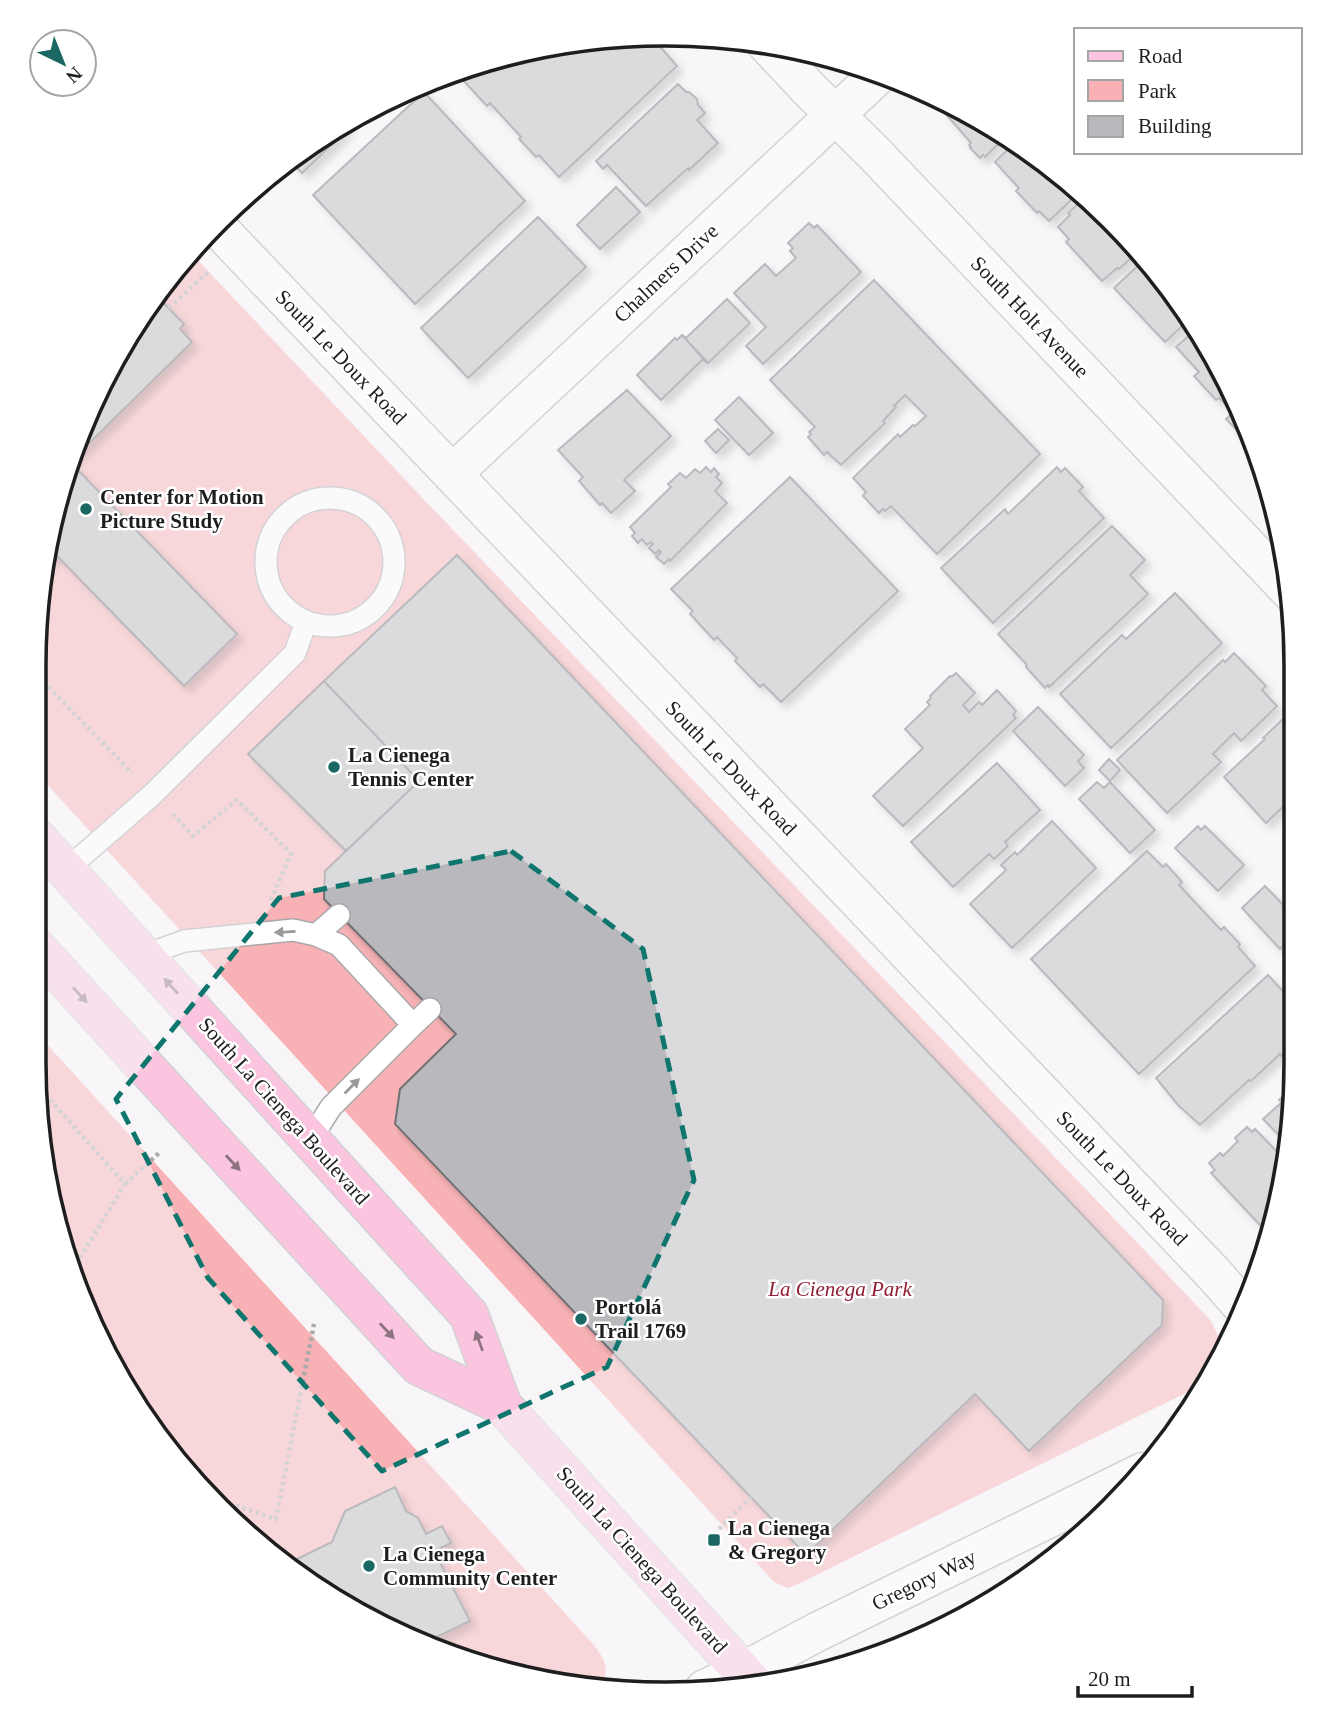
<svg xmlns="http://www.w3.org/2000/svg" width="1330" height="1728" font-family="Georgia,serif">
  <style>
    .green { fill: #f8b2b5 }
    .building { fill: #b9b8bc; stroke: #717074; stroke-width: 2; filter: url(#shadow) }
    .lines { fill: none; stroke-linecap: round; stroke-linejoin: round }
    .service-casing { stroke: #aaa7aa; stroke-width: 24 }
    .minor-casing { stroke: #aaa7aa; stroke-width: 41 }
    .primary-casing { stroke: #d2d2d2; stroke-width: 41 }
    .path { stroke: #aca9ac; stroke-width: 4.5; stroke-dasharray: 3.5 3.5; stroke-linecap: butt }
    .service { stroke: #fff; stroke-width: 21 }
    .minor { stroke: #fff; stroke-width: 38 }
    .primary { stroke: #fbc5e0; stroke-width: 38 }
    .oneway { fill: #9a9a9a }
    .oneway2 { fill: #8d7280 }
    .marked { fill: none; stroke: #0f766e; stroke-width: 5; stroke-dasharray: 14 9; stroke-linejoin: round }
    .poi-dot { fill: #1a6763; stroke: #fff; stroke-width: 2.5 }
    .labels { text-anchor: middle; dominant-baseline: central; stroke-width: 5; stroke-linejoin: round; paint-order: stroke }
    .street-label { font-size: 21px; fill: #1f1e1f; stroke: #fff }
    .poi-label { font-size: 21px; font-weight: bold; fill: #1f1e1f; stroke: #fff; text-anchor: start }
    .park-label { font-size: 21px; font-style: italic; fill: #901f34; stroke: #fff }
    .rim { fill: none; stroke: #1f1e1f; stroke-width: 3.5 }
  </style>
  <defs>
    <filter id="shadow"><feDropShadow dx="6" dy="6" stdDeviation="3.5" flood-color="#0004"/></filter>
  </defs>
  <rect width="100%" height="100%" fill="#f8f5f8"/>
  <path class="green" d="M192 254 431 507 1148 1254 1211 1321 1223 1347 1206 1383 798 1584 788 1588 774 1582 34 770 35 624 67 462 164 280Z
    M33 1029 593 1644C606 1661 609 1666 602 1686L502 1673 349 1610 219 1510 118 1379 55 1227 33 1063Z"/>
  <path class="building" d="M650 35 677 66 559 177 539 155 536 157 519 139 521 137 490 103 487 106 461 78 464 75 460 70 542 45Z
    M678 84 686 92H689L697 99 698 105 705 113 697 120 718 143 689 170 688 168 646 206 607 165 603 169 596 161Z
    M424 92 525 201 415 304 313 195Z
    M942 100 1007 135 985 157 983 155 980 158 970 148 971 147 969 145 971 143 945 113 950 108Z
    M340 126 346 131 302 173 291 162 314 140Z
    M1017 140 1068 182 1061 189 1072 199 1049 221 1039 211 1037 213 1016 191 1019 188 995 162Z
    M616 187 640 212 600 249 577 225Z
    M1085 197 1112 219 1139 251 1119 269 1117 268 1102 281 1066 242 1069 239 1058 227 1070 215 1068 213Z
    M538 217 586 267 468 378 421 328Z
    M809 223 814 228 817 225 861 272 763 364 746 346 766 327 734 293 765 264 776 276 796 258 790 251 793 248 788 243Z
    M1145 259 1192 317 1165 342 1114 288Z
    M874 280 1040 454 937 554 891 506 885 511 883 509 879 513 863 496 866 492 853 478 898 434 900 437 913 425 915 426 926 416 905 395 894 406 896 407 883 421 885 423 841 465 827 452 824 455 808 437 811 434 809 432 815 427 770 380Z
    M156 295 184 324 180 329 192 342 70 462 237 634 184 686 56 555 46 565 67 462Z
    M727 299 750 323 708 363 682 335 686 338Z
    M1197 328 1234 402 1228 407 1219 398 1216 400 1194 376 1199 372 1176 347Z
    M682 335 708 364 703 359 661 400 637 375 675 338 677 340Z
    M627 390 671 436 624 480 635 491 611 513 602 503 600 505 579 481 583 477 558 450Z
    M739 397 773 433 749 455 715 420Z
    M1237 409 1259 453 1226 419Z
    M718 429 729 440 716 453 705 441Z
    M706 467 711 472 714 468 719 474 716 477 722 483 715 491 727 503 670 561 669 559 664 564 656 557 661 552 659 550 655 554 649 548 653 544 651 542 647 545 642 539 638 543 632 536 635 533 630 527 671 487 668 484 680 473 686 478 695 469 700 473Z
    M1057 467 1061 472 1065 468 1083 487 1079 491 1104 518 993 623 941 568 1005 509 1008 514Z
    M790 477 898 591 781 702 763 684 760 687 735 661 737 658 717 637 714 640 690 614 693 611 671 589Z
    M1112 526 1145 560 1130 575 1148 594 1049 687 1048 685 1045 688 1026 667 1027 665 998 634Z
    M457 555 1163 1300 1162 1325 1029 1451 975 1394 806 1555 395 1124 400 1089 456 1034 324 899 325 871 419 781 324 681Z
    M1175 593 1222 643 1111 748 1060 694 1122 635 1126 639Z
    M1234 653 1266 686 1262 690 1277 706 1241 741 1234 733 1213 754 1221 762 1167 813 1117 760 1223 660 1225 662Z
    M956 673 975 693 963 705 969 712 979 702 982 705 997 690 1016 711 1013 715 1016 718 903 826 873 796 923 748 905 729 930 705 927 702 931 698 930 696 950 676 951 677Z
    M324 681 419 781 346 851 248 754Z
    M1038 707 1084 755 1078 761 1084 768 1065 786 1013 731Z
    M1291 715V799L1266 823 1224 777 1265 739 1263 738 1284 718 1286 720Z
    M1109 759 1120 770 1110 781 1099 770Z
    M997 763 1040 810 1005 842 1008 846 994 859 989 854 953 887 911 842Z
    M1097 782 1104 788 1110 782 1155 830 1130 853 1079 799Z
    M1052 821 1096 868 1012 948 970 904 1006 870 1001 865 1015 852 1017 855Z
    M1198 826 1201 830 1205 826 1244 865 1218 891 1175 848Z
    M1147 851 1163 867 1166 864 1182 882 1179 885 1221 930 1224 927 1240 944 1238 947 1255 966 1139 1074 1031 959Z
    M1265 886 1291 913V938L1280 949 1242 908Z
    M1268 975 1291 1000V1047L1281 1056 1280 1054 1251 1081 1249 1080 1200 1125 1178 1105 1156 1078Z
    M1291 1088V1148L1263 1119 1282 1102 1279 1100Z
    M1247 1127 1252 1132 1255 1129 1287 1162 1270 1236 1268 1234 1271 1231 1262 1223 1260 1225 1211 1173 1215 1170 1209 1163 1220 1153 1223 1156 1238 1141 1235 1138Z
    M395 1487 406 1511 418 1518 426 1534 442 1526 451 1543 434 1551 470 1621 426 1642 349 1610 297 1570 293 1561 332 1542 345 1511Z"/>
  <g class="lines">
    <defs>
      <path id="service" d="M266 562a64 64 0 1 1 128 0a64 64 0 1 1-128 0Z
        M66 870 153 794 295 653 306 622
        M316 935 339 915
        M143 956 184 941 293 930 316 935 339 945 413 1025 331 1107 310 1140
        M413 1025 430 1009"/>
      <path id="minor" d="M766 43 809 89 874 153 1291 592
        M219 229 1213 1273 1243 1307
        M452 474 880 73
        M705 1689 744 1671 817 1632 1143 1472"/>
      <path id="primary" d="M34 835 469 1315 502 1405
        M34 945 419 1366 502 1405 753 1683"/>
    </defs>
    <use href="#service" class="service-casing"/>
    <use href="#minor" class="minor-casing"/>
    <use href="#primary" class="primary-casing"/>
    <path class="path" d="M169 308 209 271
      M34 672 132 773
      M173 814 193 836 237 800 291 854 270 902
      M36 1084 125 1184 73 1269
      M125 1184 159 1153
      M209 1497 276 1519 314 1324
      M719 1529 751 1497"/>
    <use href="#service" class="service"/>
    <use href="#minor" class="minor"/>
    <use href="#primary" class="primary"/>
  </g>
  <defs><path id="oneway-solid" d="M-6-.8H1V-3.2L6.5 0L1 3.2V.8H-6Z" transform="scale(1.75)"/></defs>
  <g class="oneway">
    <use href="#oneway-solid" transform="translate(285 932) rotate(177)"/>
    <use href="#oneway-solid" transform="translate(352 1086) rotate(-45)"/>
  </g>
  <g class="oneway2">
    <use href="#oneway-solid" transform="translate(171 986) rotate(-132)"/>
    <use href="#oneway-solid" transform="translate(80 995) rotate(47)"/>
    <use href="#oneway-solid" transform="translate(233 1163) rotate(47)"/>
    <use href="#oneway-solid" transform="translate(387 1331) rotate(47)"/>
    <use href="#oneway-solid" transform="translate(479 1341) rotate(-110)"/>
  </g>
  <path d="M0 0H1330V1728H0ZM511 851 643 949 694 1180 607 1367 382 1471 208 1278 116 1099 279 898Z" fill="#f8f5f8" fill-opacity=".55" fill-rule="evenodd"/>
  <path class="marked" d="M511 851 643 949 694 1180 607 1367 382 1471 208 1278 116 1099 279 898Z"/>
  <g class="poi-dot">
    <circle cx="86" cy="509" r="7"/>
    <circle cx="334" cy="767" r="7"/>
    <circle cx="581" cy="1319" r="7"/>
    <rect x="707" y="1533" width="14" height="14" rx="3.5"/>
    <circle cx="369" cy="1566" r="7"/>
  </g>
  <g class="labels">
    <g class="street-label">
      <text transform="translate(666 273) rotate(-43)">Chalmers Drive</text>
      <text transform="translate(1030 317) rotate(46)">South Holt Avenue</text>
      <text transform="translate(341 357) rotate(46)">South Le Doux Road</text>
      <text transform="translate(731 768) rotate(46)">South Le Doux Road</text>
      <text transform="translate(284 1111) rotate(48)">South La Cienega Boulevard</text>
      <text transform="translate(1122 1178) rotate(46)">South Le Doux Road</text>
      <text transform="translate(642 1560) rotate(48)">South La Cienega Boulevard</text>
      <text transform="translate(924 1580) rotate(-26)">Gregory Way</text>
    </g>
    <g class="poi-label">
      <text x="100" y="497">Center for Motion<tspan x="100" dy="24">Picture Study</tspan></text>
      <text x="348" y="755">La Cienega<tspan x="348" dy="24">Tennis Center</tspan></text>
      <text x="595" y="1307">Portolá<tspan x="595" dy="24">Trail 1769</tspan></text>
      <text x="728" y="1528">La Cienega<tspan x="728" dy="24">&amp; Gregory</tspan></text>
      <text x="383" y="1554">La Cienega<tspan x="383" dy="24">Community Center</tspan></text>
    </g>
    <g class="park-label">
      <text x="840" y="1289">La Cienega Park</text>
    </g>
  </g>
  <path d="M0 0H1330V1728H0ZM665 46H665A619 619 0 0 1 1284 665V1063A619 619 0 0 1 665 1682H665A619 619 0 0 1 46 1063V665A619 619 0 0 1 665 46Z" fill="#fff" fill-rule="evenodd"/>
  <path class="rim" d="M665 46H665A619 619 0 0 1 1284 665V1063A619 619 0 0 1 665 1682H665A619 619 0 0 1 46 1063V665A619 619 0 0 1 665 46Z"/>
  <rect x="1074" y="28" width="228" height="126" fill="#ffffff" stroke="#a5a5a5" stroke-width="2"/>
  <rect x="1088" y="51" width="35" height="10" fill="#fbc5e0" stroke="#a5a5a5" stroke-width="2"/>
  <text x="1138" y="63" font-size="21" fill="#1f1e1f">Road</text>
  <rect x="1088" y="80" width="35" height="21" fill="#f8b2b5" stroke="#a5a5a5" stroke-width="2"/>
  <text x="1138" y="98" font-size="21" fill="#1f1e1f">Park</text>
  <rect x="1088" y="116" width="35" height="21" fill="#b9b8bc" stroke="#a5a5a5" stroke-width="2"/>
  <text x="1138" y="133" font-size="21" fill="#1f1e1f">Building</text>
  <g transform="translate(63 63) rotate(137)"><circle r="33" fill="#ffffff" stroke="#a5a5a5" stroke-width="2"/>
  <path d="M0-5L12 26L0 18L-12 26Z" fill="#1a6763"/>
  <text y="-10" font-size="19" font-weight="bold" text-anchor="middle" fill="#1f1e1f">N</text>
  </g>
  <path d="M1078 1686v10h114v-10" fill="none" stroke="#1f1e1f" stroke-width="3.5"/>
  <text x="1088" y="1686" font-size="21" fill="#1f1e1f" stroke="#ffffff" stroke-width="5" paint-order="stroke">20 m</text>
</svg>
